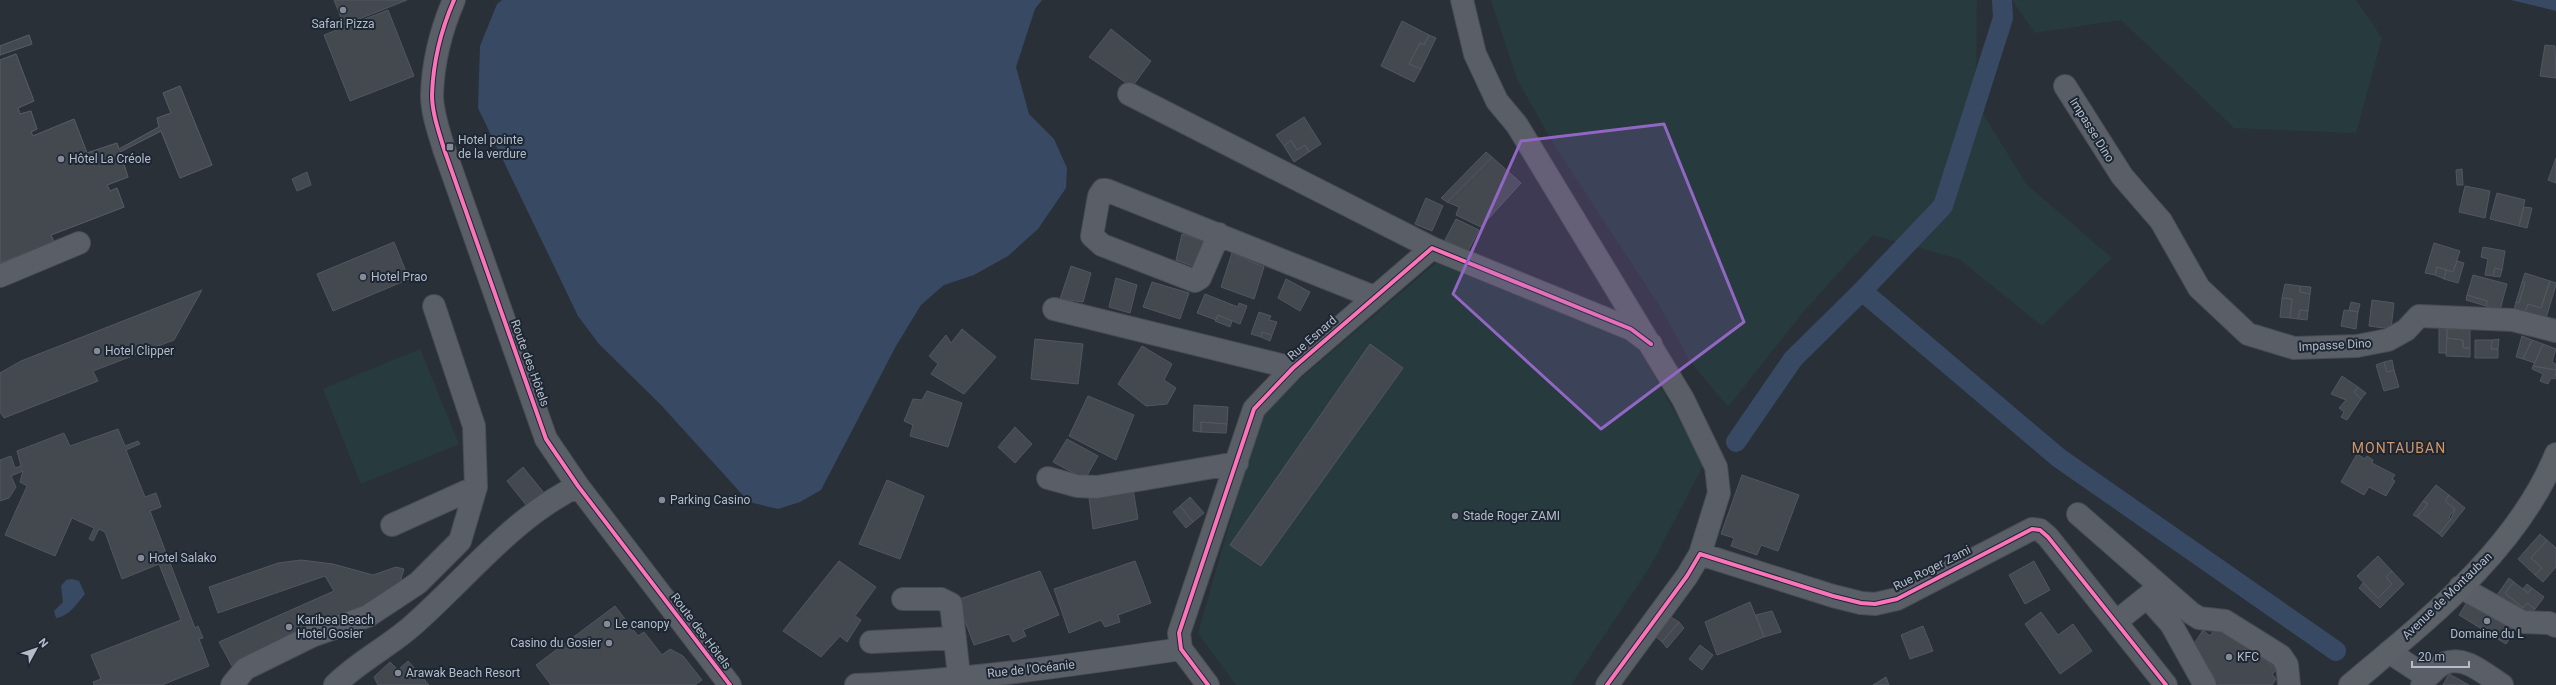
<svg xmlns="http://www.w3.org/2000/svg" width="2556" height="685" font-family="Roboto,sans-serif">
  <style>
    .green { fill: #273a3e }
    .water { fill: #384963 }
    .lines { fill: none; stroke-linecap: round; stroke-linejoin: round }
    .canal { stroke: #384963; stroke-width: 20 }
    .building { fill: #444950; stroke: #52575f }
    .minor-casing { stroke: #484c53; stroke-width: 24 }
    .major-casing { stroke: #484c55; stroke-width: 24 }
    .minor { stroke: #5a5e66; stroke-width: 22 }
    .major { stroke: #5c6168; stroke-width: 22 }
    .cycleway-casing { stroke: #1d2633; stroke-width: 6 }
    .cycleway { stroke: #fb73b8; stroke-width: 4 }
    .marked { fill: #9266c3; fill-opacity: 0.2; stroke: #9266c3; stroke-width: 3; stroke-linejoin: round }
    .poi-dot { fill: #848b96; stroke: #1d2633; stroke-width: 1.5 }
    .labels { text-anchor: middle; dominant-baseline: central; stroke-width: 4; stroke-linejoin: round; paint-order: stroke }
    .poi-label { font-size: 12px; fill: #b4bcc9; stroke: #1d2633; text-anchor: start }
    .street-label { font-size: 12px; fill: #b4bcc9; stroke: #1d2633 }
    .quarter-label { font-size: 14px; letter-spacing: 1px; fill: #d59563; stroke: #1d2633 }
  </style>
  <rect width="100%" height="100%" fill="#2a3038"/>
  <path class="green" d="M1491 0H1977L1976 103 2027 185 2112 258 2042 326 1959 259 1873 235 1804 311 1728 407 1689 360 1662 310 1556 148 1518 81Z
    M2012 0H2356L2382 38 2356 133 2234 128 2121 20 2035 33Z
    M1444 256 1630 333 1704 464 1650 567 1571 685H1236L1198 633 1262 411Z
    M420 349 459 444 361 484 323 389Z"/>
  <path class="water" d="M502 0H1042L1035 9 1016 67 1029 114 1054 139 1067 168 1066 188 1038 229 1008 256 974 275 944 285 921 305 896 346 821 490 800 502 778 509 749 502 661 405 599 344 578 316 478 108 480 46 497 4Z
    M2511 0H2556V11Z
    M72 579 79 581 85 594C77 603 70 616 56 618L54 611 63 602 61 586 66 580Z"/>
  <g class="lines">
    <path class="canal" d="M1862 291 2059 458 2336 651
      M1736 442 1793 359 1862 291 1943 206 2003 18 2002 0"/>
  </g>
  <path class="building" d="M334 0H407L344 25Z
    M388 10 414 76 350 101 324 35Z
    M1402 21 1429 35 1424 45 1420 43 1409 64 1421 69 1414 82 1381 66Z
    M1111 29 1151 61 1132 87 1089 57Z
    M29 35 32 44 0 55V46Z
    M29 35 32 44 0 55V46Z
    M1429 35 1436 38 1421 69 1409 64 1420 43 1424 45Z
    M2545 45 2555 46 2556 78 2540 76Z
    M16 54 34 101 18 108 20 114 31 111 37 129 31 132 33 136 74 119 87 153 117 143 119 149 159 127 157 118 171 113 163 93 180 86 212 165 180 178 161 131 120 152 128 177 107 185 110 191 117 188 124 207 51 235 54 242 0 263V60Z
    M16 54 34 101 18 108 20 114 31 111 37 129 31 132 33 136 74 119 87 153 117 143 119 149 159 127 157 118 171 113 163 93 180 86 212 165 180 178 161 131 120 152 128 177 107 185 110 191 117 188 124 207 51 235 54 242 0 263V60Z
    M1304 117 1321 144 1309 152 1305 145 1297 150 1291 140 1284 146 1276 135Z
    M1291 140 1297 150 1305 145 1309 152 1294 162 1284 146Z
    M1486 152 1492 157 1447 202 1441 198Z
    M1492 157 1521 183 1481 227 1456 215 1459 207 1447 202Z
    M2556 158V183L2548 180Z
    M2462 169 2463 185H2457L2456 170Z
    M307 172 311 185 297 191 292 179Z
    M2465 186 2490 191 2485 218 2459 212Z
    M2497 193 2525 200 2519 226 2490 219Z
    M1426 198 1443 206 1432 231 1415 224Z
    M2524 207 2532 208 2527 228 2519 226Z
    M1456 219 1479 230 1468 251 1445 240Z
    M1182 234 1209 243 1201 269 1176 260Z
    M394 242 409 279 333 311 317 274Z
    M2434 243 2460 251 2453 272 2437 267 2435 275 2425 273Z
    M2483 247 2505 251 2502 270 2495 268 2493 276 2485 275 2488 259 2481 257Z
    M1232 253 1264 267 1254 299 1221 287Z
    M2457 261 2464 263 2458 283 2444 279 2446 270 2453 272Z
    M1071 266 1091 273 1083 302 1060 299Z
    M2437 267 2446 270 2444 279 2435 275Z
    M2495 268 2502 270 2500 277 2493 276Z
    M2525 273 2550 281 2541 308 2528 304 2525 312 2514 309 2516 302 2519 303 2525 283 2522 282Z
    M2473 275 2507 284 2500 310 2486 306 2487 301 2467 295Z
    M1116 278 1137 285 1130 313 1109 307Z
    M1286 279 1310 292 1300 311 1278 298Z
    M2550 281 2556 283V285L2546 318 2525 312 2528 304 2541 308Z
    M1152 282 1189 293 1180 319 1143 307Z
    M2522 282 2525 283 2519 303 2516 302Z
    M2285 284 2300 286V292L2310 294 2308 311 2300 310 2298 319 2290 318 2292 299 2282 298Z
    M2300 286 2311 287 2310 294 2300 292Z
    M202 290 174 340 93 371 98 381 4 418 0 412V373L21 361Z
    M1205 294 1238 307 1239 303 1247 306 1240 324 1218 315 1216 320 1197 313Z
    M2467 295 2487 301 2486 306 2466 300Z
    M2282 298 2292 299 2290 318 2280 317Z
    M2372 300 2394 303 2391 329 2369 326Z
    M2351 302 2360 304 2358 312 2349 310Z
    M2300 310 2308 311 2307 320 2298 319Z
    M2344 310 2358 312 2356 329 2341 326Z
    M1259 312 1271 316 1269 320 1277 322 1272 335 1262 332 1261 337 1251 334Z
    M1218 315 1232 321 1230 327 1215 321Z
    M2439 328 2447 329 2446 353H2439Z
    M962 329 996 357 964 394 931 374 938 364 929 356 946 335 951 343Z
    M2447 329H2470V348H2463V340L2447 338Z
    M1262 332 1272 335 1270 341 1261 337Z
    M2522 336 2532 340 2523 359 2516 357Z
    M2447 338 2463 340V348H2470V357L2446 356Z
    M1035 339 1083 344 1078 384 1031 379Z
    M2499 339 2498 349H2491L2492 340Z
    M2475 340H2492L2491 349H2498V358H2475Z
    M2532 340 2543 344 2535 363 2523 359Z
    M1370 344 1403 368 1261 566 1230 545Z
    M2543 344 2556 349 2552 362 2556 364V370L2533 366Z
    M1142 346 1172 364 1164 380 1176 388 1167 404 1146 406 1118 384Z
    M2392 360 2394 370 2387 372 2384 362Z
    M2384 362 2387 372 2394 370 2399 387 2384 391 2376 365Z
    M2533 366 2556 370 2555 379 2551 378 2548 384 2540 381 2543 374 2532 369Z
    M2342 376 2358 387 2354 392 2361 399 2347 420 2341 417 2344 412 2339 408 2346 400 2331 394Z
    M2358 387 2366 393 2361 399 2354 392Z
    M927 391 962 403 948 447 910 436 913 425 904 421 913 399 922 400Z
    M1088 396 1134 415 1116 460 1069 436Z
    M1194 405 1228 407 1227 424 1201 422V432L1193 431Z
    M1201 422 1227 424 1226 433 1201 432Z
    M1015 427 1032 444 1015 463 998 447Z
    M118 429 125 446 138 441 140 444 126 450 145 497 156 493 161 507 150 511 195 628 198 626 203 638 199 639 209 666 162 685H94L93 682 101 679 91 655 181 620 159 564 122 579 105 532 99 529 93 541 89 539 94 528 72 518 55 556 5 535 27 486 20 482 23 471 11 476 16 487 9 498 0 501V460L11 456 15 468 21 466 17 451 64 433 70 446Z
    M1067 439 1098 456 1085 479 1053 462Z
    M2357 454 2365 459 2367 456 2373 460 2372 463 2395 475 2392 479 2395 481 2386 496 2369 487 2364 495 2341 482Z
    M523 467 544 493 527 506 507 481Z
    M1742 475 1799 495 1778 551 1761 545 1757 555 1731 546 1734 538 1721 534Z
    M887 480 924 496 900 559 859 544Z
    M2436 485 2449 495 2445 501 2455 509 2449 517 2451 519 2439 534 2417 517 2428 504 2423 501Z
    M1133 489 1138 519 1093 529 1089 497Z
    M2449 495 2465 508 2442 537 2439 534 2451 519 2455 509 2445 501Z
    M1190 497 1204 513 1193 522 1180 506Z
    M2423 501 2428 504 2417 517 2413 515Z
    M1180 506 1193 522 1186 528 1173 512Z
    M2540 534 2547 540 2531 558 2542 568 2535 575 2518 559Z
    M2547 540 2556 548V567L2543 582 2535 575 2542 568 2531 558Z
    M2378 556 2392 571 2386 577 2392 584 2378 598 2357 576Z
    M301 560 333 564 373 575 396 567 404 569 395 599 232 666 219 642 334 591 325 576 218 613 209 587 278 563Z
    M839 561 876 587 855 616 861 620 847 642 840 636 821 657 783 631Z
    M1135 561 1151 603 1118 615 1120 622 1105 627 1101 620 1069 633 1054 589Z
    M2034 561 2050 590 2025 604 2009 575Z
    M1040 571 1059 615 1023 630 1026 636 1013 642 1009 634 974 645 957 600Z
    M2392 571 2404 584 2380 608 2359 588 2363 583 2378 598 2392 584 2386 577Z
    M2509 578 2514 582 2505 593 2523 608 2527 603 2535 609 2528 618 2497 595Z
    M2514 582 2528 593 2532 588 2544 597 2535 609 2527 603 2523 608 2505 593Z
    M2527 584 2532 588 2528 593 2523 589Z
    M2469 599 2516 628 2506 644 2459 615Z
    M1750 602 1764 637 1717 655 1705 622Z
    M615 606 638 636 644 632 662 655 670 649 683 656 702 680 695 685H551L536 665Z
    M1772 611 1781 632 1764 637 1756 615Z
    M2041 612 2058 635 2073 624 2092 651 2060 674 2025 624Z
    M1671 617 1679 622 1662 642 1654 635Z
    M1679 622 1684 628 1667 648 1662 642Z
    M1923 626 1933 651 1910 659 1901 635Z
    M2216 627 2278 669 2272 674 2276 679 2272 685H2216L2213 683 2214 675 2207 669 2192 647 2203 630 2210 636Z
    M1700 645 1713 655 1702 670 1689 659Z
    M408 661 429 685H378L374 677 390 662 398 670Z
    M2449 674 2469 685H2443Z
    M1886 677 1889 685H1873Z"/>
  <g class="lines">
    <defs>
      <path id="minor" d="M454 0C441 30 433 62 432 95 432 113 439 132 444 149L546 439 578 486 730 685
        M1462 0 1475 54 1497 101 1517 125 1683 399 1716 467 1719 493 1700 554
        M2065 86 2122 176 2161 221 2199 288 2248 334 2294 348 2357 346 2388 340 2406 330 2419 316 2513 320 2556 331
        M1129 94 1432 248
        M1219 234 1200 278 1195 281 1102 245 1092 236 1099 196 1103 190H1106L1374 297
        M0 276 79 243
        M1054 309 1293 368
        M1048 478 1077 486 1097 487 1237 463
        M2078 514 2191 613 2199 618 2225 621 2281 656 2287 665 2289 685
        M392 525 476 487
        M2460 587 2523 622 2549 623 2556 626
        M2147 597 2171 624 2205 685
        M903 599H941L951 604 959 676
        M2117 621 2158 588
        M871 642 955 638
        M2389 652 2427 677 2422 685
        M2427 677C2432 673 2438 666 2445 663 2465 655 2486 675 2502 685
        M232 685 245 669 312 636 368 616 418 583 460 541 476 487 474 426 434 306
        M335 685C358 662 388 647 412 626 466 579 513 517 578 486
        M856 685C964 681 1073 665 1181 649
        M1208 685 1181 649 1179 633 1254 409 1293 368 1432 248 1631 329 1651 344
        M1607 685 1687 576 1700 554 1833 596 1861 603 1875 604 1897 599 2032 529 2040 530 2048 537 2166 685"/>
      <path id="major" d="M2350 685C2427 620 2517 550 2556 454"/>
    </defs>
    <use href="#minor" class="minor-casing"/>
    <use href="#major" class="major-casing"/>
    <use href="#minor" class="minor"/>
    <use href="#major" class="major"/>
    <defs>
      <path id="cycleway" d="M454 0C441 30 433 62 432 95 432 113 439 132 444 149L546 439 578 486 730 685
        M1208 685 1181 649 1179 633 1254 409 1293 368 1432 248 1631 329 1651 344
        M1607 685 1687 576 1700 554 1833 596 1861 603 1875 604 1897 599 2032 529 2040 530 2048 537 2166 685"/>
    </defs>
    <use href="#cycleway" class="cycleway-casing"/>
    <use href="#cycleway" class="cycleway"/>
  </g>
  <path class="marked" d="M1664 124 1744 322 1601 429 1453 294 1521 141Z"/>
  <g class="poi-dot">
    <circle cx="343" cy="10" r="4"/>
    <rect x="446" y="143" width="8" height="8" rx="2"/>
    <circle cx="61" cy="159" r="4"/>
    <circle cx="363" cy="277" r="4"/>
    <circle cx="97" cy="351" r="4"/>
    <circle cx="662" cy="500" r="4"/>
    <circle cx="1455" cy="516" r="4"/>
    <circle cx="141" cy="558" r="4"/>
    <circle cx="2487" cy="621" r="4"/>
    <circle cx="607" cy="624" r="4"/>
    <circle cx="289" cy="627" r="4"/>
    <circle cx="609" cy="643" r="4"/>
    <circle cx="2229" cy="657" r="4"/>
    <circle cx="398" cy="673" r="4"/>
  </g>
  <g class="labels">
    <g class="poi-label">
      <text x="343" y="24" text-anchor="middle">Safari Pizza</text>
      <text x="458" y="140">Hotel pointe<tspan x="458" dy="14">de la verdure</tspan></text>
      <text x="69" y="159">Hôtel La Créole</text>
      <text x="371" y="277">Hotel Prao</text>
      <text x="105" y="351">Hotel Clipper</text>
      <text x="670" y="500">Parking Casino</text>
      <text x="1463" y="516">Stade Roger ZAMI</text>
      <text x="149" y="558">Hotel Salako</text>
      <text x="297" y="620">Karibea Beach<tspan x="297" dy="14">Hotel Gosier</tspan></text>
      <text x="615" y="624">Le canopy</text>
      <text x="2487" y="634" text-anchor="middle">Domaine du L</text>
      <text x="601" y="643" text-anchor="end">Casino du Gosier</text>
      <text x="2237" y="657">KFC</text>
      <text x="406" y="673">Arawak Beach Resort</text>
    </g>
    <g class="street-label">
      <text transform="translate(2092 130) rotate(58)">Impasse Dino</text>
      <text transform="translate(1312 338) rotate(-41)">Rue Esnard</text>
      <text transform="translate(2335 345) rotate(-3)">Impasse Dino</text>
      <text transform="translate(530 363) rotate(70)">Route des Hôtels</text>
      <text transform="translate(1932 568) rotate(-27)">Rue Roger Zami</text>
      <text transform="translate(2447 596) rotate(-44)">Avenue de Montauban</text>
      <text transform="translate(701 631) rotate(53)">Route des Hôtels</text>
      <text transform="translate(1031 669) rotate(-6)">Rue de l'Océanie</text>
    </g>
    <g class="quarter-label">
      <text x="2399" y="448">MONTAUBAN</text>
    </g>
  </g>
  <g transform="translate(36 649) rotate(50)" stroke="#1d2633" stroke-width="3" paint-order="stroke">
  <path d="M0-3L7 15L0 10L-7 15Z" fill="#b4bcc9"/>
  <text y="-6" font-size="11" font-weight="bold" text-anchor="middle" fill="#b4bcc9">N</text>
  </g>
  <path d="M2412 661v6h57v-6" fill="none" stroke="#b4bcc9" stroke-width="2"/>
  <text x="2418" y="661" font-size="12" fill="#b4bcc9" stroke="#1d2633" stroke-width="3" paint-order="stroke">20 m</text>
</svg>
